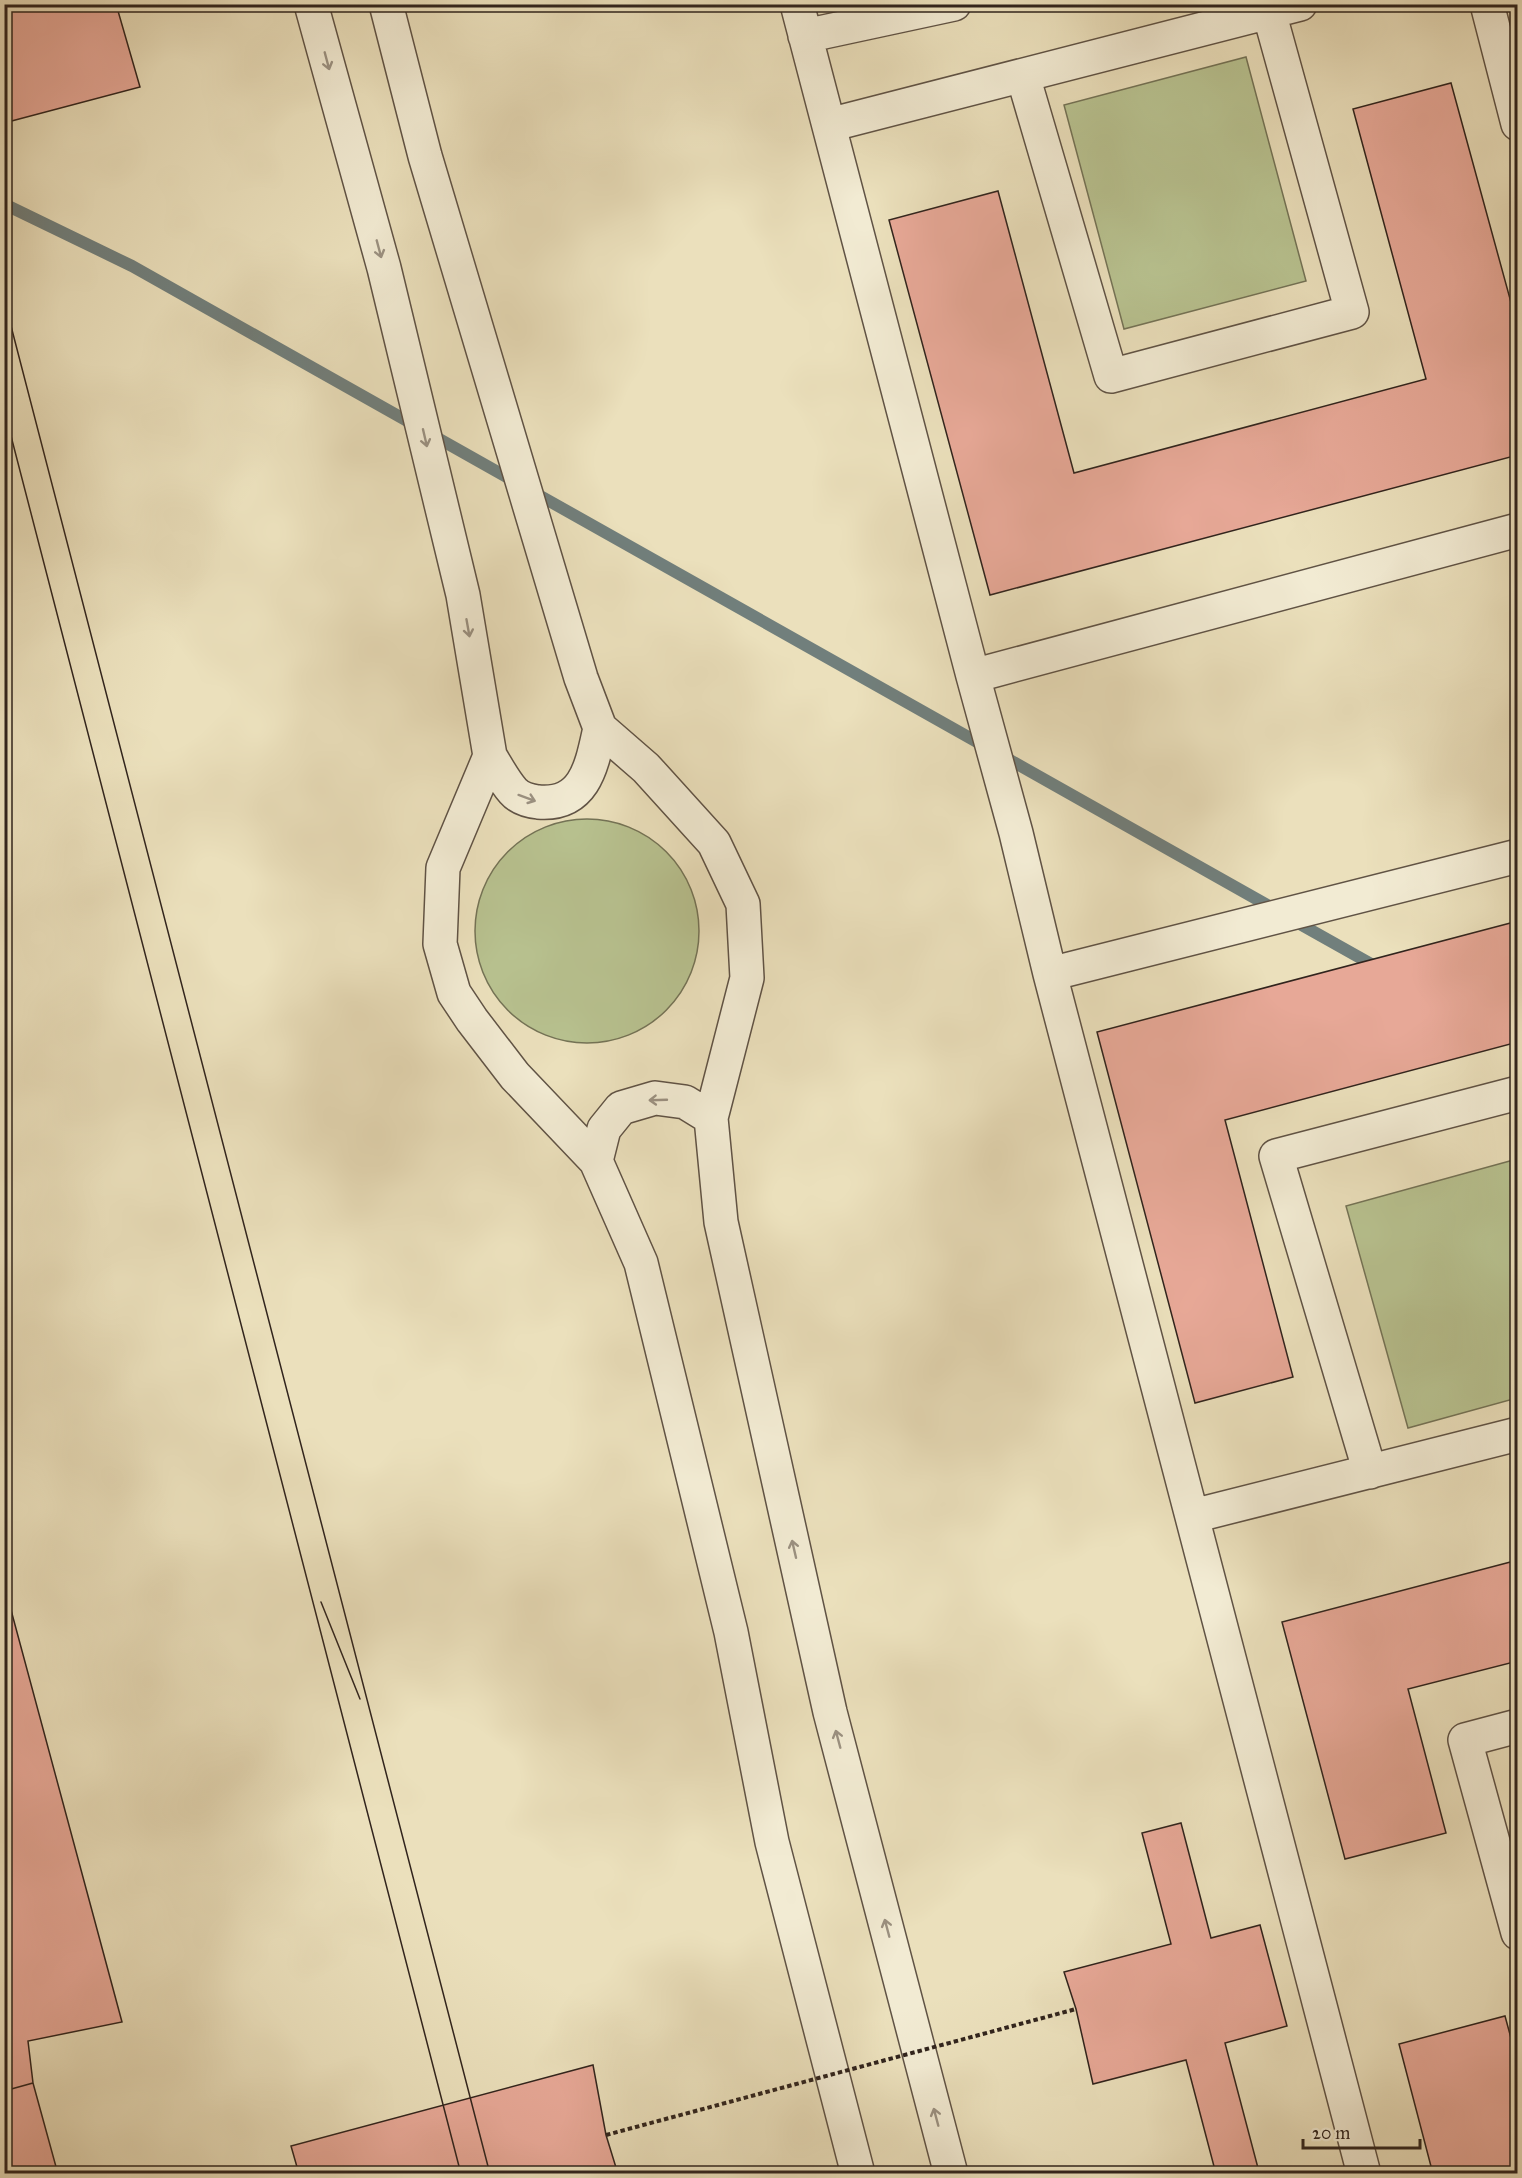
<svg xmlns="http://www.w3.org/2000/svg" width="1522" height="2178" font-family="'IM FELL Great Primer',serif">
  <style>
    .green { fill: #b8c290; stroke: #747356; stroke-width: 1.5 }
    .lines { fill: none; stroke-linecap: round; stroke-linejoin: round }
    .stream { stroke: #717f7c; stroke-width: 12 }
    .building { fill: #e7a897; stroke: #31241d; stroke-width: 1.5 }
    .minor-casing { stroke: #605345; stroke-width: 36 }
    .minor { stroke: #f2ebd3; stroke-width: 33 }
    .tram { stroke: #31241d; stroke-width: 1.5 }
    .path-bridge { stroke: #31241d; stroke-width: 4; stroke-dasharray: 4.5 3; stroke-linecap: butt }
    .oneway { stroke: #9b9181 }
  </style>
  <rect width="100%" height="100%" fill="#ebe0bc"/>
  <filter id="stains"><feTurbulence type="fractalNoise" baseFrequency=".00333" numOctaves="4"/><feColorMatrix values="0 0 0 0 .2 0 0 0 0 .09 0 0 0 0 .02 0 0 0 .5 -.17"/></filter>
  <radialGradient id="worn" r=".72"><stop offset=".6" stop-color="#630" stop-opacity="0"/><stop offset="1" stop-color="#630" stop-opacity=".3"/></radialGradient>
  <path class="green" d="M1246 57 1306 281 1124 329 1064 105Z
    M475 931a112 112 0 1 1 224 0a112 112 0 1 1-224 0Z
    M1517 1159V1398L1408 1428 1346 1206Z"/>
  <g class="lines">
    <path class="stream" d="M4 204 132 266 986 747
      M1001 755 1276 910
      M1291 919 1380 969"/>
  </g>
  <path class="building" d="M4 4H116L140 87 4 123Z
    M1451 83 1518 328V455L990 595 889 220 998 191 1074 473 1426 379 1353 109Z
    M1518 921V1042L1225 1120 1293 1377 1195 1403 1097 1032Z
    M1518 1560V1661L1408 1689 1446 1833 1345 1859 1282 1622Z
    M4 1584 122 2022 28 2041 33 2083 4 2091Z
    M1181 1823 1211 1938 1260 1925 1287 2026 1225 2043 1258 2168 1238 2174H1216L1186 2060 1093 2084 1076 2009 1064 1972 1171 1944 1142 1833Z
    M1505 2016 1518 2064V2174H1433L1399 2044Z
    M593 2065 606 2135 618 2174H299L291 2146Z
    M33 2083 58 2174H4V2091Z"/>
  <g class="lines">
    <defs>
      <path id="minor" d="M311 4 384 268 463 595 490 756 443 868 440 944 454 993 472 1020 515 1076 596 1161 641 1263 731 1632 772 1842 858 2174
        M386 4 425 156 581 678 600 728 646 768 714 843 743 904 747 978 711 1118 721 1222 830 1712 951 2174
        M797 4 973 676 1016 833 1050 974 1364 2174
        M1487 4 1518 124
        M805 36 954 4
        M1023 76 1111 376 1352 312 1269 12
        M829 125 1300 4
        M973 676 1518 530
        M490 756C497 767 504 781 513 791 519 798 530 801 538 802 586 806 592 764 600 728
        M1050 974 1518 856
        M596 1161 604 1129 621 1108 655 1098 685 1102 711 1118
        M1370 1472 1276 1156 1518 1093
        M1193 1516 1518 1434
        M1518 1726 1465 1740 1518 1933"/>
    </defs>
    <use href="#minor" class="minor-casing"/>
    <use href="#minor" class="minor"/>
    <path class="tram" d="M4 299 490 2174
      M4 409 461 2174
      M321 1602 360 1699"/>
    <path class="path-bridge" d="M606 2135 1076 2009"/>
  </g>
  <defs><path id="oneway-shaft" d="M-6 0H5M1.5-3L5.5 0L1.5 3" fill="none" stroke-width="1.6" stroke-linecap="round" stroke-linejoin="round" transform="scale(1.5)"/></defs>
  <g class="oneway">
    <use href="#oneway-shaft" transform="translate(327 61) rotate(75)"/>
    <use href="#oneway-shaft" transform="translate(379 249) rotate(75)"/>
    <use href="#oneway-shaft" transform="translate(425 438) rotate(77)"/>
    <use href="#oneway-shaft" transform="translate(468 628) rotate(80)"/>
    <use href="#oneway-shaft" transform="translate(527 798) rotate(20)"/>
    <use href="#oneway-shaft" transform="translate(658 1100) rotate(178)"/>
    <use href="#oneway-shaft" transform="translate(794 1549) rotate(-103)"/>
    <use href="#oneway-shaft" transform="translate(838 1739) rotate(-105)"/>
    <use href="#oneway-shaft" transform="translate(887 1928) rotate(-105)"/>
    <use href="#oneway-shaft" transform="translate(936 2117) rotate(-105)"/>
  </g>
  <rect width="1522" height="2178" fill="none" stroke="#ebe0bc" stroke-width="24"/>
  <rect x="6" y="6" width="1510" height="2166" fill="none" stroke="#31241d" stroke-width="3"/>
  <rect x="12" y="12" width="1498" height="2154" fill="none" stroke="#31241d" stroke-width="1.5"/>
  <path d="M1303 2139v9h117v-9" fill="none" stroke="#31241d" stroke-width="3"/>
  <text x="1312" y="2139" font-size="18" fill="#31241d" stroke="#f2ebd3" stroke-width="4.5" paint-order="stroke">20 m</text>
  <rect width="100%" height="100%" filter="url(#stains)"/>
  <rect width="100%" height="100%" fill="url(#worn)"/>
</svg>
